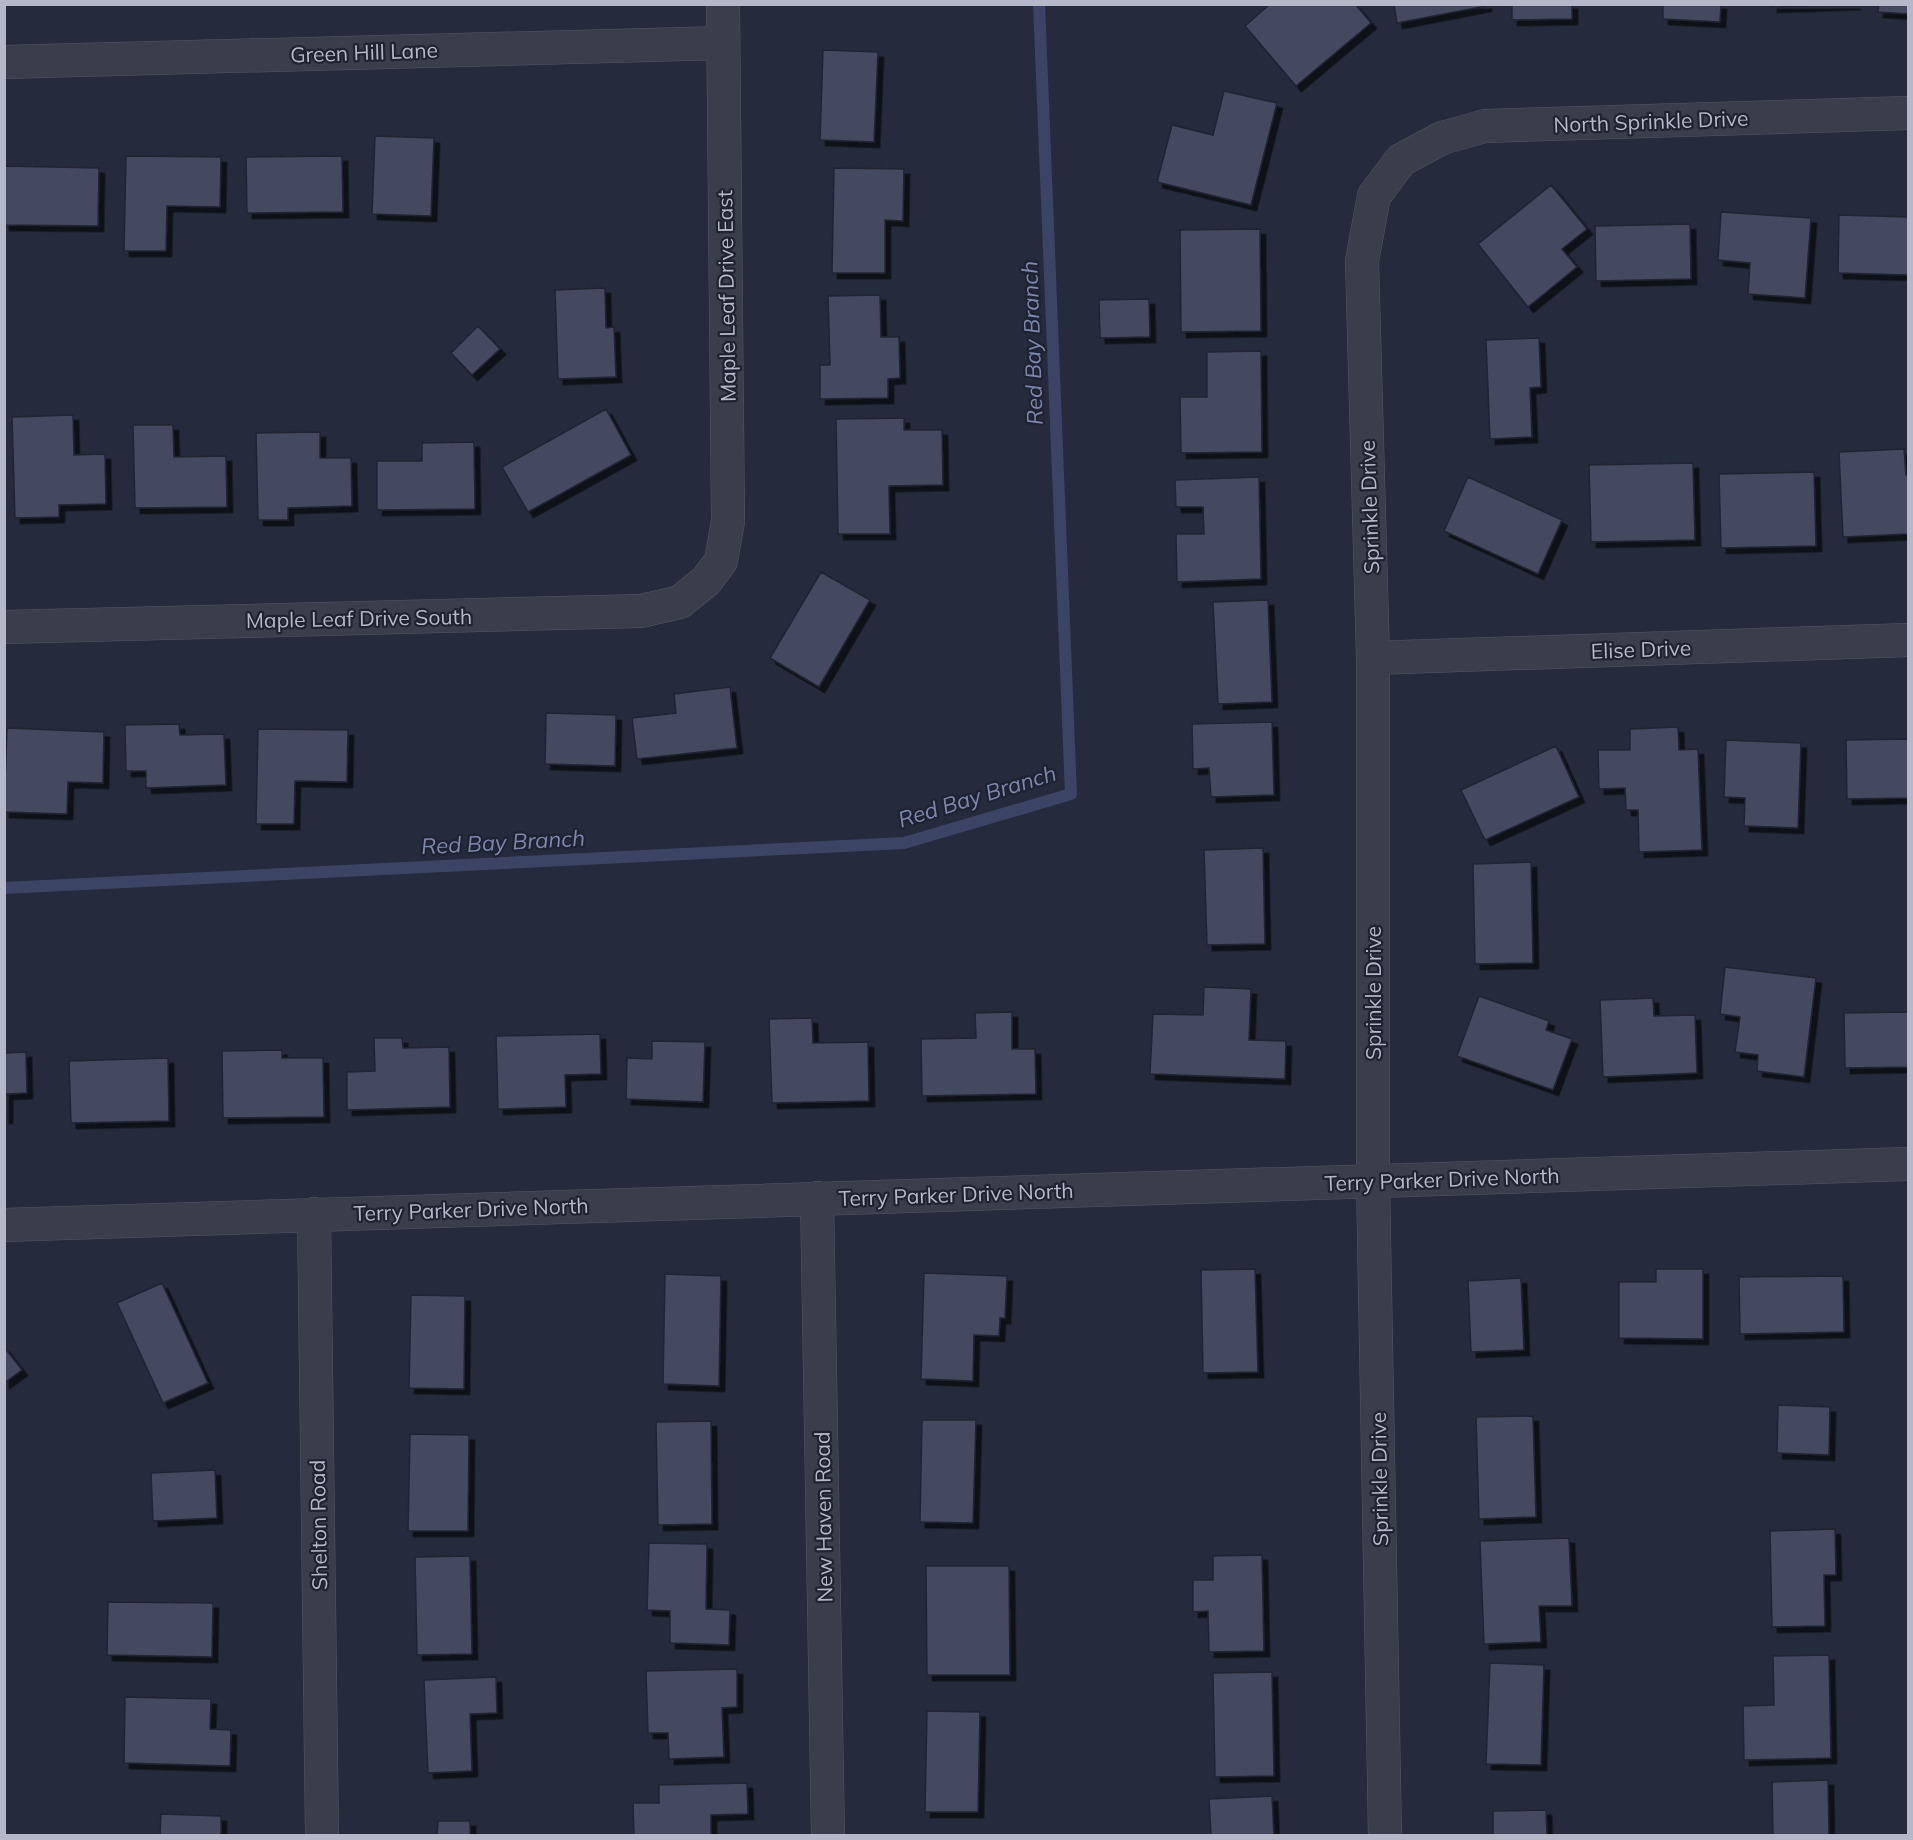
<svg xmlns="http://www.w3.org/2000/svg" width="1913" height="1840" font-family="Mulish,sans-serif">
  <style>
    .lines { fill: none; stroke-linecap: round; stroke-linejoin: round }
    .stream { stroke: #3b4464; stroke-width: 12 }
    .building { fill: #44495e; stroke: #202433; stroke-width: 1.5; filter: url(#shadow) }
    .street-casing { stroke: #545867; stroke-width: 34 }
    .street { stroke: #393d4c; stroke-width: 33 }
    .labels { text-anchor: middle; dominant-baseline: central; stroke-width: 4.5; stroke-linejoin: round; paint-order: stroke }
    .street-label { font-size: 21px; fill: #b4b8c8; stroke: #1e2231 }
    .water-label { font-size: 22px; font-style: italic; fill: #7d88ae; stroke: #1e2231 }
  </style>
  <defs>
    <filter id="shadow"><feDropShadow dx="5.5" dy="5.5" stdDeviation="0" flood-color="#0009"/></filter>
  </defs>
  <rect width="100%" height="100%" fill="#252a3c"/>
  <g class="lines">
    <path class="stream" d="M4 888 904 843 1071 794 1039 4"/>
  </g>
  <path class="building" d="M1270 4H1355L1371 23 1296 86 1245 26Z
    M1394 4H1486V6L1397 23Z
    M1512 4H1572V19L1512 20Z
    M1663 4H1721L1720 22 1663 19Z
    M1772 4H1856L1772 7Z
    M1879 4H1908V14L1878 12Z
    M823 50 878 52 874 142 820 140Z
    M1224 91 1277 103 1251 205 1157 182 1172 125 1213 135Z
    M375 136 434 138 431 216 372 214Z
    M126 156 221 157 220 207 167 206 166 251H124Z
    M342 156 343 212 247 213 246 157Z
    M4 166 99 168 98 226 4 225Z
    M834 168 904 169 903 221 885 220V273H832Z
    M1551 185 1587 229 1562 249 1577 267 1528 307 1478 244Z
    M1721 212 1811 218 1805 298 1748 294 1750 263 1718 260Z
    M1839 215 1908 217V275L1838 273Z
    M1690 224 1691 279 1596 281 1595 226Z
    M1260 229 1261 331 1181 332 1180 230Z
    M605 288 606 328 614 327 616 377 558 379 555 290Z
    M880 295 881 337H899L900 378 888 379V398L820 399V365H830L828 296Z
    M1149 299 1150 337 1100 338 1099 300Z
    M478 326 500 349 472 375 451 353Z
    M1539 338 1541 387 1530 388 1532 437 1490 439 1486 340Z
    M1261 351 1262 452 1181 453 1180 397H1207V352Z
    M606 409 631 455 528 512 502 467Z
    M73 415 74 455 105 454 106 504 59 505V517L15 518 12 417Z
    M904 418V430H942L943 485 889 486 890 534H838L836 419Z
    M133 425H173L174 457 226 456 227 507 135 508Z
    M320 432V458H351L352 506 288 508V520H258L256 433Z
    M474 442 475 509 377 510V461H422V443Z
    M1904 449 1906 475H1908V534L1843 537 1839 452Z
    M1693 463 1695 540 1591 542 1589 465Z
    M1814 472 1816 546 1721 548 1719 474Z
    M1259 477 1261 579 1177 582 1176 534H1204L1203 507H1176L1175 480Z
    M1468 477 1562 520 1538 574 1444 531Z
    M821 572 870 600 819 687 770 658Z
    M1268 600 1272 702 1218 704 1213 602Z
    M730 687 737 748 637 759 632 718 676 713 674 694Z
    M546 713 616 715 615 766 545 764Z
    M1272 722 1274 795 1211 797 1209 768 1193 769 1192 724Z
    M179 724 180 735 224 734 226 785 146 788V771H126L125 725Z
    M1678 727 1679 750 1698 749 1702 850 1639 852 1638 810H1626L1625 788 1599 789 1598 750H1630V729Z
    M7 728 104 732 103 783 68 782 67 814 4 812Z
    M258 729 348 730 347 782 295 781 294 824H256Z
    M1908 739V798L1847 799 1846 740Z
    M1726 740 1801 743 1798 828 1744 826 1745 798 1724 797Z
    M1556 746 1579 797 1485 840 1461 790Z
    M1263 848 1265 944 1207 945 1204 850Z
    M1531 862 1533 963 1475 964 1473 864Z
    M1725 967 1816 978 1804 1077 1757 1071 1758 1055 1735 1052 1740 1017 1720 1014Z
    M1204 987 1251 989 1249 1040 1286 1041 1285 1079 1150 1074 1153 1014 1203 1015Z
    M1479 996 1549 1021 1546 1030 1572 1039 1553 1090 1457 1056Z
    M1653 998 1654 1016 1695 1015 1697 1073 1603 1077 1600 1000Z
    M1012 1012V1049H1035L1036 1094 922 1096 921 1039 976 1038 975 1013Z
    M1908 1012V1067L1845 1068 1844 1013Z
    M812 1018 813 1043 868 1042 869 1101 772 1103 769 1019Z
    M600 1034 601 1074 565 1075 566 1107 498 1109 496 1036Z
    M374 1038H402L403 1048 449 1047 450 1107 347 1110V1072L375 1071Z
    M652 1041 705 1042 703 1102 626 1099 627 1058 652 1059Z
    M282 1050V1058H323L324 1117 223 1118 222 1051Z
    M26 1052 27 1093 7 1094V1118H4V1053Z
    M168 1058 169 1121 71 1123 69 1061Z
    M1255 1269 1258 1372 1203 1373 1201 1270Z
    M1656 1269H1703V1339L1619 1338V1282H1656Z
    M924 1273 1007 1276 1005 1318H1000L999 1336 974 1335 973 1381 921 1379Z
    M665 1274 721 1276 719 1386 663 1384Z
    M1843 1276 1844 1332 1740 1334 1739 1277Z
    M1521 1278 1524 1350 1471 1352 1468 1281Z
    M162 1283 208 1383 163 1403 117 1303Z
    M411 1295 465 1296 464 1389 409 1388Z
    M4 1347 22 1370 4 1383Z
    M1778 1405 1830 1407 1829 1455 1777 1453Z
    M1533 1416 1536 1517 1479 1519 1476 1417Z
    M922 1420H976L973 1523 920 1522Z
    M711 1421 712 1524 658 1525 656 1422Z
    M410 1434 469 1435 468 1531H408Z
    M215 1470 217 1518 153 1521 151 1473Z
    M1835 1529 1836 1575H1824L1825 1626 1772 1627 1770 1531Z
    M1569 1538 1572 1606H1539L1541 1642 1484 1644 1480 1541Z
    M649 1543 707 1544 706 1609 730 1610 729 1645 670 1643V1611L647 1610Z
    M1262 1555 1264 1651 1209 1652 1208 1611 1193 1612V1580H1213V1556Z
    M470 1556 472 1654 417 1655 415 1557Z
    M926 1566H1009L1010 1675H927Z
    M108 1602 213 1603 212 1657 107 1655Z
    M1829 1655 1831 1758 1744 1760 1743 1706 1774 1705 1773 1656Z
    M1490 1663 1544 1665 1541 1765 1486 1764Z
    M737 1669V1707L722 1708 724 1757 669 1759 668 1733H648L646 1671Z
    M1272 1672 1274 1776 1215 1777 1213 1673Z
    M496 1677 497 1713 470 1714 472 1771 428 1773 424 1680Z
    M125 1697 211 1699 210 1729 231 1730 230 1766 124 1763Z
    M927 1711 980 1712 978 1812H925Z
    M1828 1780 1829 1836H1773L1772 1782Z
    M747 1783 748 1814 711 1815V1836H634L633 1803H659V1785Z
    M1272 1796 1274 1836H1211L1209 1799Z
    M1546 1810 1547 1836H1493V1811Z
    M161 1814 221 1816V1836H160Z
    M438 1821H470V1836H437Z"/>
  <g class="lines">
    <defs>
      <path id="street" d="M4 62 723 43
        M4 627 641 611 680 602 706 581 721 561 728 521 723 4
        M1373 658 1908 640
        M817 1198 828 1836
        M314 1214 322 1836
        M4 1225 1908 1164
        M1385 1836 1373 1181V658L1362 261 1374 196 1401 160 1442 138 1485 126 1908 113"/>
    </defs>
    <use href="#street" class="street-casing"/>
    <use href="#street" class="street"/>
  </g>
  <g class="labels">
    <g class="street-label">
      <text transform="translate(364 52) rotate(-2)">Green Hill Lane</text>
      <text transform="translate(1651 121) rotate(-2)">North Sprinkle Drive</text>
      <text transform="translate(726 296) rotate(-91)">Maple Leaf Drive East</text>
      <text transform="translate(1369 507) rotate(-92)">Sprinkle Drive</text>
      <text transform="translate(359 618) rotate(-1)">Maple Leaf Drive South</text>
      <text transform="translate(1641 649) rotate(-2)">Elise Drive</text>
      <text transform="translate(1373 993) rotate(-90)">Sprinkle Drive</text>
      <text transform="translate(1442 1179) rotate(-2)">Terry Parker Drive North</text>
      <text transform="translate(956 1194) rotate(-2)">Terry Parker Drive North</text>
      <text transform="translate(471 1209) rotate(-2)">Terry Parker Drive North</text>
      <text transform="translate(1379 1479) rotate(-91)">Sprinkle Drive</text>
      <text transform="translate(823 1517) rotate(-91)">New Haven Road</text>
      <text transform="translate(318 1525) rotate(-91)">Shelton Road</text>
    </g>
    <g class="water-label">
      <text transform="translate(1032 343) rotate(-92)">Red Bay Branch</text>
      <text transform="translate(977 796) rotate(-17)">Red Bay Branch</text>
      <text transform="translate(503 842) rotate(-3)">Red Bay Branch</text>
    </g>
  </g>
  <rect width="1913" height="1840" fill="none" stroke="#b4b8c8" stroke-width="12"/>
</svg>
